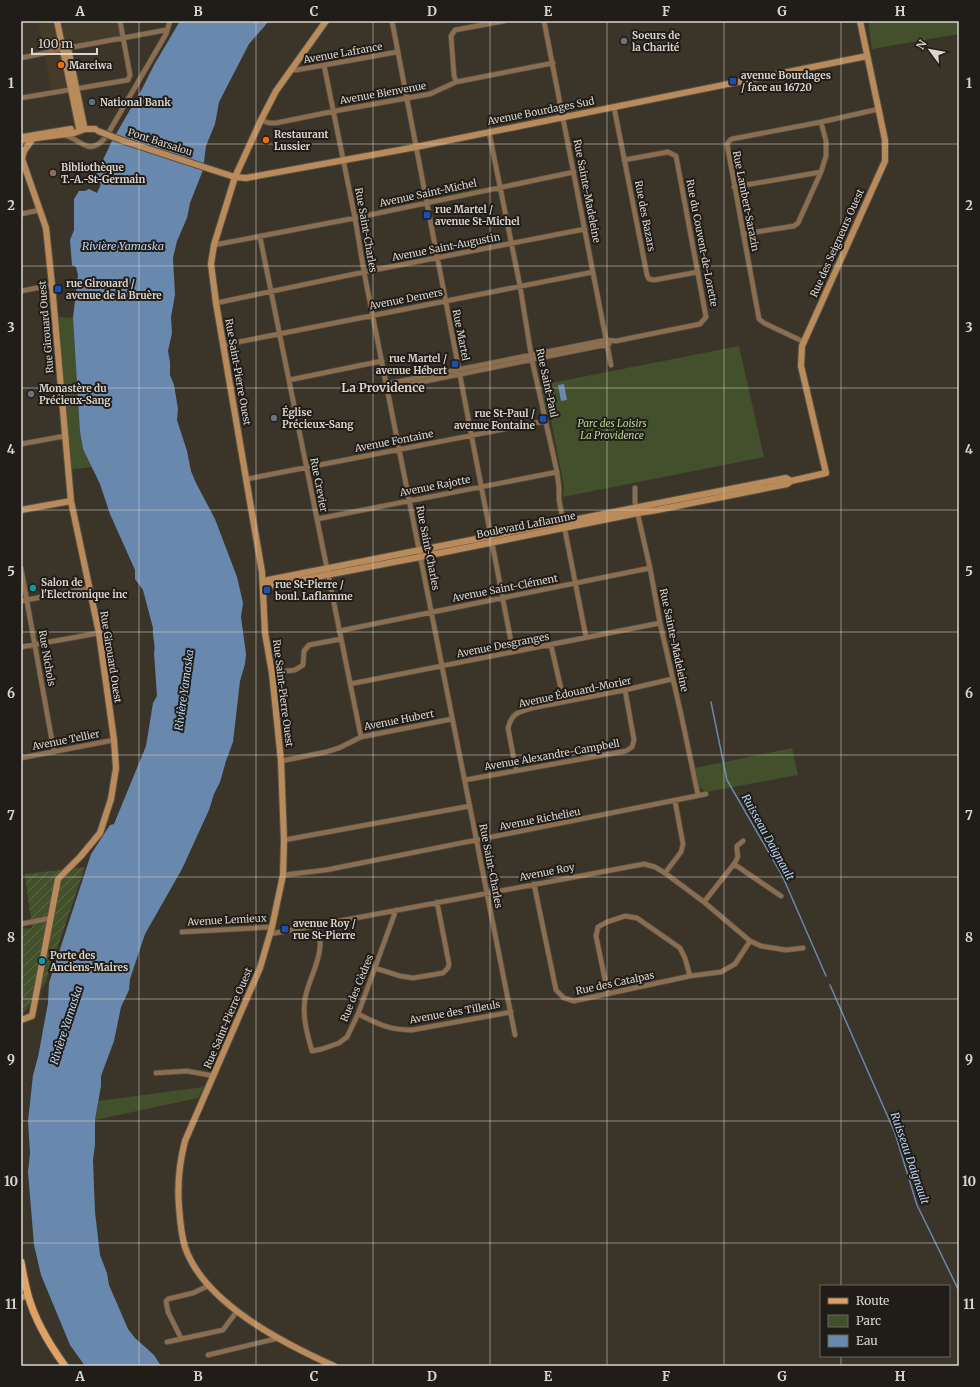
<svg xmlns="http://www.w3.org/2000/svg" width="980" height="1387" font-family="Merriweather,serif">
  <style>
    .built { fill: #453b29 }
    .park { fill: #42502c }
    .garden { fill: url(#garden-furrows) }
    .water { fill: #6988ae }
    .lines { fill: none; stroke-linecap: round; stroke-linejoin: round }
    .stream { stroke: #6988ae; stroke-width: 1.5 }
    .street-casing { stroke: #585146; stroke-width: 6 }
    .secondary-casing { stroke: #585146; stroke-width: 8 }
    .primary-casing { stroke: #585146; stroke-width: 9 }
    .street { stroke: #8b6d4f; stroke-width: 4.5 }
    .secondary { stroke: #ba8b5a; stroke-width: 6 }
    .primary { stroke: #dfa262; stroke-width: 7 }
    .secondary-bridge-casing { stroke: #585146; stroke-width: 8; stroke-linecap: butt }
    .secondary-bridge { stroke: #ba8b5a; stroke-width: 6 }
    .grid { fill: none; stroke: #dad5ce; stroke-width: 1; stroke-opacity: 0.55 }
    .worship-dot { fill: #6b7280; stroke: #201c17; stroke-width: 1.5 }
    .food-dot { fill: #e8710a; stroke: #201c17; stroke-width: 1.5 }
    .transit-dot { fill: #1a4fb4; stroke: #201c17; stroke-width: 1.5 }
    .service-dot { fill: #5c6f8a; stroke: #201c17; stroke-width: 1.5 }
    .education-dot { fill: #8d6e63; stroke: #201c17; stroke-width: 1.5 }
    .culture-dot { fill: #0f9aa8; stroke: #201c17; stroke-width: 1.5 }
    .labels { text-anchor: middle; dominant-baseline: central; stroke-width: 4; stroke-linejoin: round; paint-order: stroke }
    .poi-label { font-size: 10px; font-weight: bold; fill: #dad5ce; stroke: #201c17; text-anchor: start }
    .street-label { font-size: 10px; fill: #dad5ce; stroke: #201c17 }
    .park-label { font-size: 10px; font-style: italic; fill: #bad791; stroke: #201c17 }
    .water-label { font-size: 11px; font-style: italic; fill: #b8d4f8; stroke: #201c17 }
    .quarter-label { font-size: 12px; font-weight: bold; fill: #dad5ce; stroke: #201c17 }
    .neatline { fill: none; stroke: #dad5ce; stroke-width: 1.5 }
    .grid-label { font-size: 13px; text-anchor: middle; font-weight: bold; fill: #dad5ce }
  </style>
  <defs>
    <pattern id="garden-furrows" width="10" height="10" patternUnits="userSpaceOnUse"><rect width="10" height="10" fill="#42502c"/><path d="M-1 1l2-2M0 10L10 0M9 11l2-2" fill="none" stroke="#5d6849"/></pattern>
  </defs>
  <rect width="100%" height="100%" fill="#3b3428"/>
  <path class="built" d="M38 21H120L124 38 68 48 76 90 52 92Z"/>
  <path class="park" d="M868 21H959V34L872 49Z
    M52 316 73 318 80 432 83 449 92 467 65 470 61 438Z
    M739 346 764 457 563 497 564 487 551 420 545 407 541 385Z
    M792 748 798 775 706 792 700 788 695 768Z
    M204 1087 198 1098 95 1120 98 1101Z"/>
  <path class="garden" d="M85 867 45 984 21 1016V929L32 928 25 874Z"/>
  <path class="water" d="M180 21H269L249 44 219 102 215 124 206 146 203 170 190 203 187 218 177 241 173 258 175 295 171 317 172 333 168 351 170 362V375L174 385 178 409 177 420 187 451 191 471 196 483 215 519 237 577 243 603 241 617 246 654 245 664 240 681 233 742 226 761 220 782 214 794 209 810 182 869 145 934 130 979 129 990 121 1007 114 1041 101 1076V1086L95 1120V1145L93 1160 95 1212 100 1255 107 1273 109 1285 128 1329 135 1338 154 1355 161 1366H85L70 1345 41 1275 34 1245 28 1172 30 1153 28 1121 33 1075 38 1057 48 1003 49 983 91 854 110 825 114 824 146 746 153 703 157 696 154 653C156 645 152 637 153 628L143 590 135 579V570L110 514 100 484 83 449 80 432 73 318 78 275 76 267 72 265 70 240 74 230V199L79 191H85L89 189 97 193 101 184 94 179 112 141 142 89 154 65Z
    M564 384 567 400 561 401 558 385Z"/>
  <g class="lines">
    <path class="stream" d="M711 702 727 780 782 875 826 976
      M830 985 895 1133 917 1205 959 1291"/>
    <defs>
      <path id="street" d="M392 21 513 652
        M544 21 611 365
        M68 48 166 30
        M21 58 63 49
        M324 65 355 218 364 272 515 1035
        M291 69 296 70 308 68 397 52
        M456 82 454 75 451 36 455 30 504 21
        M21 98 128 80 130 75 120 21
        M614 107 647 275 649 279 654 280 698 272
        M261 120 269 123H276L335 111 430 94 456 82 553 63
        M489 132 520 286 532 360 557 472 559 488V500L586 637
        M64 135C82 139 88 158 106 137L166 34 170 21
        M734 187 821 172
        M21 214 40 210
        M743 234 794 226 798 223 821 172 826 156V141L821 122
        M260 237 361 737
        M214 245 355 218 574 172
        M21 291 52 285
        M216 303 364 272 585 229
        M804 342 764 323 759 319 727 144 730 140 732 139 821 122 879 109
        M223 345 593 272
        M289 380 382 361
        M386 384 606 340 616 341 700 324 706 317 676 156 668 152 624 160
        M387 389 609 344
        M21 444 65 436
        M247 479 546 421
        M635 488V502L650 568 660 623 681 714 698 795
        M317 519 557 472
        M21 568 54 752
        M21 601 89 588
        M339 631 650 568
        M551 645 564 702
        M21 647 99 633
        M272 673 295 670 303 665 304 651 309 645 341 639
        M350 684 660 623
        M21 758 114 740
        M281 761 326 752 339 748 361 737 452 719
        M516 770 508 728C512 713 518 712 532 708L625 690 672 679
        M465 780 626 751 632 747 634 740 625 690
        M284 840 470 806
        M734 864C741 854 736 855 737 846L743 841
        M665 873 681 852 683 844 675 801
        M283 875 326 870 706 794
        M534 884 556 990 564 998 574 1001 690 976 721 972 735 964 750 941
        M704 902 734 864 781 896
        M21 924 51 918
        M317 926C318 932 321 940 320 947 319 963 310 978 306 994 301 1012 307 1034 312 1051L322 1049 339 1043 347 1037 358 1014 396 910
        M182 932 272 927
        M270 934 644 864 655 867 665 873 704 902 750 941 761 946 786 950 803 948
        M375 968 400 976 413 978 443 973 448 968 449 964 437 902
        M608 994 596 936 598 927 607 922 625 916 637 918 680 948 685 958 690 976
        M358 1014C379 1024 388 1030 412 1030L511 1012
        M156 1073 187 1071 214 1076
        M181 1338 168 1312 166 1301 168 1299 193 1293 208 1286
        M167 1342 223 1330 237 1311
        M208 1355 279 1338"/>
      <path id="secondary" d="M57 21 79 128 82 130 84 126 68 48 63 49
        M326 21 276 91 261 120 235 177 214 245 211 264 216 303 262 572 265 633 272 673 281 761 284 840 283 875 272 927 260 968 185 1141C179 1164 177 1183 179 1207 180 1221 181 1234 185 1247 204 1303 283 1343 334 1366
        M23 137 71 129
        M21 140 74 133 85 129H95
        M121 140 219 172 235 177 246 178 416 147 867 56
        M21 156 46 228 52 285 71 501 99 633 114 740 116 768 111 799 100 833 80 857 58 879 32 1016 21 1020
        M22 159 24 151 32 140
        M21 510 71 501
        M263 581 786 478 791 481
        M264 587 420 557 638 513 657 510 787 484 791 481 826 473 801 366 802 346 885 161V140L860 21
        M21 1297 28 1296"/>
      <path id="primary" d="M21 1262C23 1273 25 1284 28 1295 35 1321 49 1344 65 1366"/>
    </defs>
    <use href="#street" class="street-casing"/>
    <use href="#secondary" class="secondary-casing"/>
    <use href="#primary" class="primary-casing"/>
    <use href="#street" class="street"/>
    <use href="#secondary" class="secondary"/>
    <use href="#primary" class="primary"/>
    <defs>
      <path id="secondary-bridge" d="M98 131 121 140"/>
    </defs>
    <use href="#secondary-bridge" class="secondary-bridge-casing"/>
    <use href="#secondary-bridge" class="secondary-bridge"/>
  </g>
  <path class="grid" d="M139 21V1366M256 21V1366M373 21V1366M490 21V1366M607 21V1366M724 21V1366M841 21V1286M21 144H959M21 266H959M21 388H959M21 510H959M21 632H959M21 755H959M21 877H959M21 999H959M21 1121H959M21 1243H959M841 1356V1366"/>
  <g class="worship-dot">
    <circle cx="624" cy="41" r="4"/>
    <circle cx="31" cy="394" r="4"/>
    <circle cx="274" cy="418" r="4"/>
  </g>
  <g class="food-dot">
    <circle cx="61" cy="65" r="4"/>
    <circle cx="266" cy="140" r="4"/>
  </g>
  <g class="transit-dot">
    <rect x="729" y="77" width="8" height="8" rx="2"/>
    <rect x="423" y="211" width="8" height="8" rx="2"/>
    <rect x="54" y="285" width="8" height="8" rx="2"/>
    <rect x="451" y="360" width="8" height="8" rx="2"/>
    <rect x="539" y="415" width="8" height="8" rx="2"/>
    <rect x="263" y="586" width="8" height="8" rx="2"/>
    <rect x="281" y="925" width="8" height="8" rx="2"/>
  </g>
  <circle class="service-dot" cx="92" cy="102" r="4"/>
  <circle class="education-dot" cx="53" cy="173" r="4"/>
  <g class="culture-dot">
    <circle cx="33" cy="588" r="4"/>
    <circle cx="42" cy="961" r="4"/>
  </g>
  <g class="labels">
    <g class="poi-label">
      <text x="632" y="35">Soeurs de<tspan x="632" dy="12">la Charité</tspan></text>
      <text x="69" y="65">Mareiwa</text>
      <text x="741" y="75">avenue Bourdages<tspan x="741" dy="12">/ face au 16720</tspan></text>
      <text x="100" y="102">National Bank</text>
      <text x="274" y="134">Restaurant<tspan x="274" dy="12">Lussier</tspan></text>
      <text x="61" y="167">Bibliothèque<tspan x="61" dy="12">T.-A.-St-Germain</tspan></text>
      <text x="435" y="209">rue Martel /<tspan x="435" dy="12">avenue St-Michel</tspan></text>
      <text x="66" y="283">rue Girouard /<tspan x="66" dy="12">avenue de la Bruère</tspan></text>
      <text x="447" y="358" text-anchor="end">rue Martel /<tspan x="447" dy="12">avenue Hébert</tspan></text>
      <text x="39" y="388">Monastère du<tspan x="39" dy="12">Précieux-Sang</tspan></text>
      <text x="282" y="412">Église<tspan x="282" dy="12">Précieux-Sang</tspan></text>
      <text x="535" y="413" text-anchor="end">rue St-Paul /<tspan x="535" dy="12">avenue Fontaine</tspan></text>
      <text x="41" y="582">Salon de<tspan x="41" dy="12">l'Electronique inc</tspan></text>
      <text x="275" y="584">rue St-Pierre /<tspan x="275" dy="12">boul. Laflamme</tspan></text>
      <text x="293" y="923">avenue Roy /<tspan x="293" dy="12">rue St-Pierre</tspan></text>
      <text x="50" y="955">Porte des<tspan x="50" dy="12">Anciens-Maires</tspan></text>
    </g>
    <g class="street-label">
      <text transform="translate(343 53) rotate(-10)">Avenue Lafrance</text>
      <text transform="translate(383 93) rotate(-10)">Avenue Bienvenue</text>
      <text transform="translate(541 111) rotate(-11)">Avenue Bourdages Sud</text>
      <text transform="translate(160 142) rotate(18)">Pont Barsalou</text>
      <text transform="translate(587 191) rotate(79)">Rue Sainte-Madeleine</text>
      <text transform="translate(428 193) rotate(-12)">Avenue Saint-Michel</text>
      <text transform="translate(746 201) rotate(79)">Rue Lambert-Sarazin</text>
      <text transform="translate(645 216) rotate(79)">Rue des Bazars</text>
      <text transform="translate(366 230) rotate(80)">Rue Saint-Charles</text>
      <text transform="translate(702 243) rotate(79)">Rue du Couvent-de-Lorette</text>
      <text transform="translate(837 243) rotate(-66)">Rue des Seigneurs Ouest</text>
      <text transform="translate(446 247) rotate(-11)">Avenue Saint-Augustin</text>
      <text transform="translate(406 299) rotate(-11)">Avenue Demers</text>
      <text transform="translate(46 327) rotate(-95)">Rue Girouard Ouest</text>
      <text transform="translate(461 335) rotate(79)">Rue Martel</text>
      <text transform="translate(238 372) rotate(80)">Rue Saint-Pierre Ouest</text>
      <text transform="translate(547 383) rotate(78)">Rue Saint-Paul</text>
      <text transform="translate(394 441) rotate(-11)">Avenue Fontaine</text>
      <text transform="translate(319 485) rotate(79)">Rue Crevier</text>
      <text transform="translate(435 486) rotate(-11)">Avenue Rajotte</text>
      <text transform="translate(526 525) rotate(-11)">Boulevard Laflamme</text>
      <text transform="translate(428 548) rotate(79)">Rue Saint-Charles</text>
      <text transform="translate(505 588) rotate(-11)">Avenue Saint-Clément</text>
      <text transform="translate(674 640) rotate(78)">Rue Sainte-Madeleine</text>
      <text transform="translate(503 645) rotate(-11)">Avenue Desgranges</text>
      <text transform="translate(111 657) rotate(81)">Rue Girouard Ouest</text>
      <text transform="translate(47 658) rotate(80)">Rue Nichols</text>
      <text transform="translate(575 692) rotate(-12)">Avenue Édouard-Morier</text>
      <text transform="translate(283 693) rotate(83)">Rue Saint-Pierre Ouest</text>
      <text transform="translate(399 720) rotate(-11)">Avenue Hubert</text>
      <text transform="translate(66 740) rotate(-11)">Avenue Tellier</text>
      <text transform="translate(552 755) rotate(-10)">Avenue Alexandre-Campbell</text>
      <text transform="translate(540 819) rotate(-11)">Avenue Richelieu</text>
      <text transform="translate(491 866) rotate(79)">Rue Saint-Charles</text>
      <text transform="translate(547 872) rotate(-11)">Avenue Roy</text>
      <text transform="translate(227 920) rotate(-3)">Avenue Lemieux</text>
      <text transform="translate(615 983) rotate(-12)">Rue des Catalpas</text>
      <text transform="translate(357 988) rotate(-68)">Rue des Cèdres</text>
      <text transform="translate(455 1012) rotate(-10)">Avenue des Tilleuls</text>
      <text transform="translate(228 1018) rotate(-67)">Rue Saint-Pierre Ouest</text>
    </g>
    <g class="park-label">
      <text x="612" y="423">Parc des Loisirs<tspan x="612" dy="12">La Providence</tspan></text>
    </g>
    <g class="water-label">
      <text x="123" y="246">Rivière Yamaska</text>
      <text transform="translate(184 690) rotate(-82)">Rivière Yamaska</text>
      <text transform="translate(768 837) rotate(61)">Ruisseau Daignault</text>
      <text transform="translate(66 1025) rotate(-72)">Rivière Yamaska</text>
      <text transform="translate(910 1158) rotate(71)">Ruisseau Daignault</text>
    </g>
    <g class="quarter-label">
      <text x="383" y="387">La Providence</text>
    </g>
  </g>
  <rect width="980" height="1387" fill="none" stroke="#201c17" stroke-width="44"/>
  <rect x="820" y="1285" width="130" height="72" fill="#201c17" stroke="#6a6660"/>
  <rect x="828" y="1298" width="20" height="6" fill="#dfa262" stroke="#6a6660"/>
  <text x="856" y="1305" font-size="12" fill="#dad5ce">Route</text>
  <rect x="828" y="1315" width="20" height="12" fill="#42502c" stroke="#6a6660"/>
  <text x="856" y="1325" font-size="12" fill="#dad5ce">Parc</text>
  <rect x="828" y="1335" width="20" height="12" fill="#6988ae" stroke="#6a6660"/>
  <text x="856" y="1345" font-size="12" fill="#dad5ce">Eau</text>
  <g transform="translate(930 50) rotate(302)" stroke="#201c17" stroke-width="3" paint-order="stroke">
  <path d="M0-3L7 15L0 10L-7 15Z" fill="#dad5ce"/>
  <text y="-6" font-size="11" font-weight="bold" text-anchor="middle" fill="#dad5ce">N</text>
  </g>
  <path d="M32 48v6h65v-6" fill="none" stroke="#dad5ce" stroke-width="2"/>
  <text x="38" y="48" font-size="12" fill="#dad5ce" stroke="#201c17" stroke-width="3" paint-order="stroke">100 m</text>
  <rect x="22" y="22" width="936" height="1343" class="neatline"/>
  <g class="grid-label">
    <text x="80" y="16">A</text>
    <text x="198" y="16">B</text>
    <text x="314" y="16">C</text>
    <text x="432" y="16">D</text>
    <text x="548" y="16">E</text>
    <text x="666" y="16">F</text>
    <text x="782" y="16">G</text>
    <text x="900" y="16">H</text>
    <text x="11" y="88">1</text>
    <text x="969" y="88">1</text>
    <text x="11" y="210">2</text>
    <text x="969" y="210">2</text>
    <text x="11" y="332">3</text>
    <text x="969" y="332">3</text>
    <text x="11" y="454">4</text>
    <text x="969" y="454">4</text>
    <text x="11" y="576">5</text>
    <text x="969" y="576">5</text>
    <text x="11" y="698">6</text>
    <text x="969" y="698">6</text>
    <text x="11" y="820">7</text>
    <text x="969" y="820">7</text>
    <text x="11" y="942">8</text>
    <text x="969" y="942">8</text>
    <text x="11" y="1064">9</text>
    <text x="969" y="1064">9</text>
    <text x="11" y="1186">10</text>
    <text x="969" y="1186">10</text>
    <text x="11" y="1309">11</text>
    <text x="969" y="1309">11</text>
    <text x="80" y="1381">A</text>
    <text x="198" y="1381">B</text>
    <text x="314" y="1381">C</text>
    <text x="432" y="1381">D</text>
    <text x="548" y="1381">E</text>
    <text x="666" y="1381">F</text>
    <text x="782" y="1381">G</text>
    <text x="900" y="1381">H</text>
  </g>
</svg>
